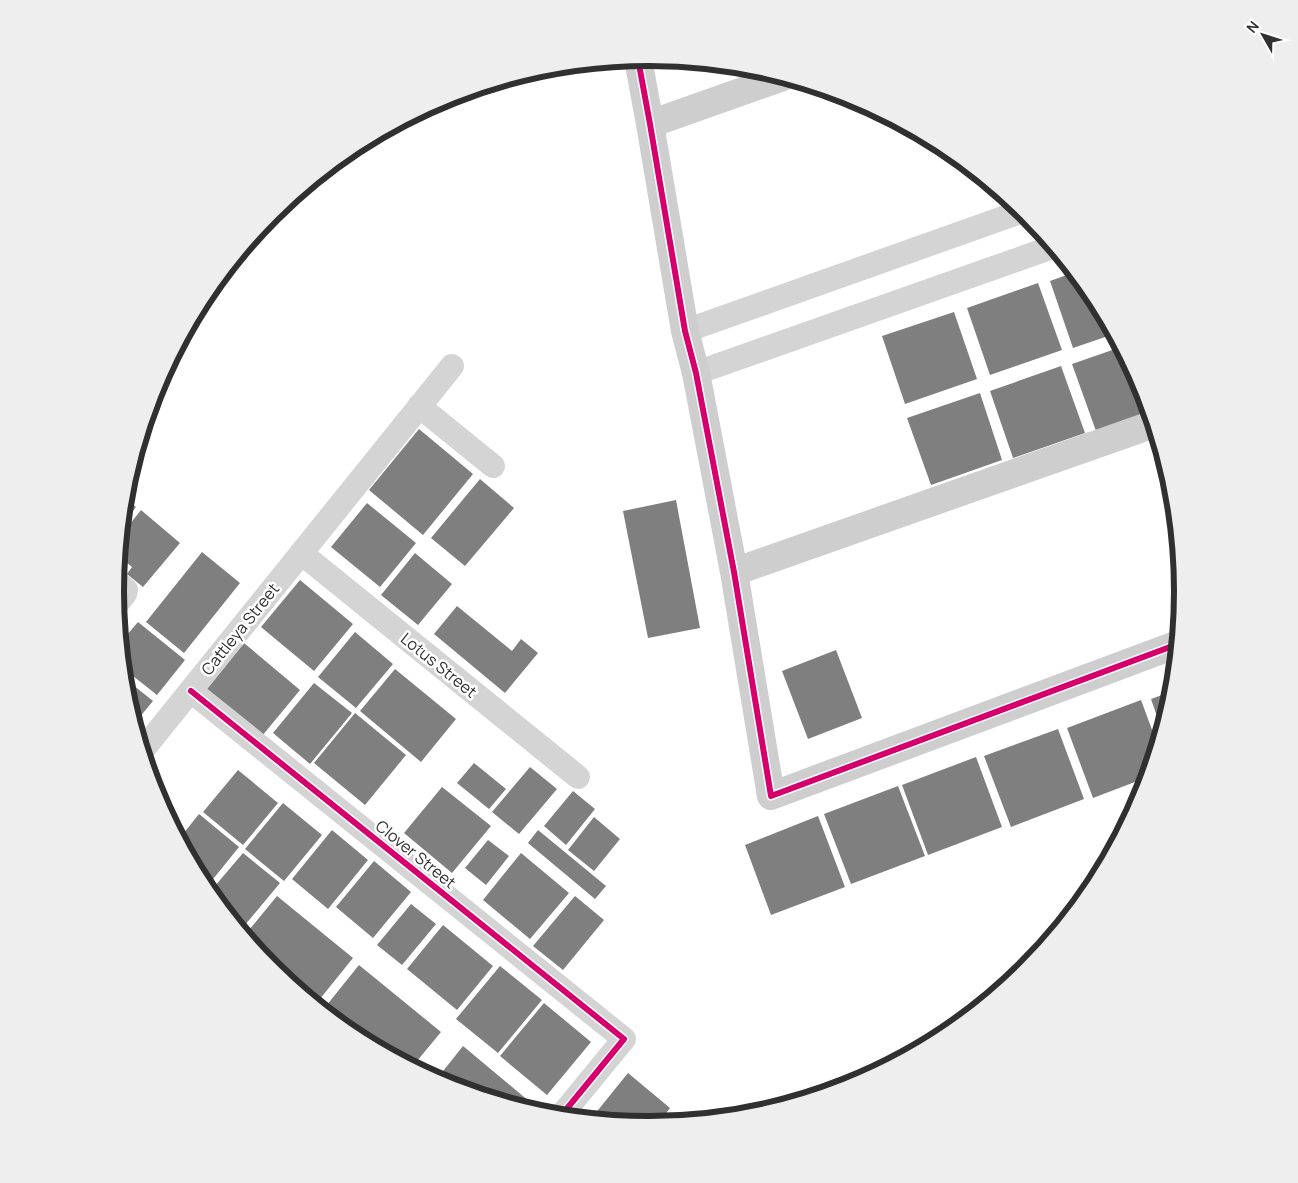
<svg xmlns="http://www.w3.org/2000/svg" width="1298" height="1183" font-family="Manrope,sans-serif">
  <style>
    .building { fill: #7f7f7f }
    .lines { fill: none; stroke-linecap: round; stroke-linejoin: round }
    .street { stroke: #d4d4d4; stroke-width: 24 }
    .secondary { stroke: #cecece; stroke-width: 28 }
    .cycleway-casing { stroke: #fff; stroke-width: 9 }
    .cycleway { stroke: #d6006c; stroke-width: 6 }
    .labels { text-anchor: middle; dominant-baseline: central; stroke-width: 5; stroke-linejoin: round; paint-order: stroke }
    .street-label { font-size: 16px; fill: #303030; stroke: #fff }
    .rim { fill: none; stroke: #303030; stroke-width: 6 }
  </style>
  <rect width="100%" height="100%" fill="#fff"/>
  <path class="building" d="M1075 272 1093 295 1114 334 1073 348 1050 281Z
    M1038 283 1062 350 990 375 967 308Z
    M954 312 977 379 905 404 882 336Z
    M1121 347 1142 387 1150 412 1096 431 1072 364Z
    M1061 366 1085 433 1013 458 990 391Z
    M980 393 1002 460 931 485 907 418Z
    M419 429 473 474 423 535 369 490Z
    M480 479 514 508 465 566 431 538Z
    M124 498 136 507 122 525 124 504Z
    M676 500 700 628 648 638 623 511Z
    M367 503 416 543 380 587 331 547Z
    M141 510 180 543 143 587 127 574 132 567 119 556 121 535Z
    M202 552 240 583 184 653 146 622Z
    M415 553 452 584 418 625 381 595Z
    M300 580 353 624 314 671 261 627Z
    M457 606 512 651 521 639 538 653 505 693 434 634Z
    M138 622 185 660 157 695 123 668 120 643Z
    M355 632 393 664 356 708 318 677Z
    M244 643 300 690 262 736 206 690Z
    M836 650 862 718 808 739 782 671Z
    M395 669 456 719 421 762 360 711Z
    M123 677 153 701 134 724 125 695Z
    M314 683 352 713 310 764 273 733Z
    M1173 691V696L1162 731 1151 699Z
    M1141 700 1158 746 1148 777 1093 798 1067 728Z
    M355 713 406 755 365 805 314 763Z
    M1058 729 1084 799 1011 827 984 756Z
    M976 757 1002 827 928 855 902 785Z
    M474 763 506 789 489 809 457 783Z
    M530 767 557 789 519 834 492 812Z
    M238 770 278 803 243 845 203 812Z
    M898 786 925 856 851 884 824 814Z
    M442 787 491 826 452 873 404 833Z
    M573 791 595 809 566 845 544 826Z
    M283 803 322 835 284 881 245 849Z
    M199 814 239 847 205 889 179 839Z
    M818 816 845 887 771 915 745 845Z
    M594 817 620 839 594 871 568 850Z
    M332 830 368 860 328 909 292 879Z
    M538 830 606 886 595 899 528 843Z
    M488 840 509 856 486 885 465 868Z
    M243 853 280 883 240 931 209 893Z
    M521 853 569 893 530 939 483 900Z
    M374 861 411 892 373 938 336 907Z
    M277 896 353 958 315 1005 271 969 244 936Z
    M575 896 604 920 563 970 533 946Z
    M411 904 436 924 402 965 377 945Z
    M443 925 493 966 457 1010 407 969Z
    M359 965 441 1032 412 1067 352 1035 322 1011Z
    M500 966 542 1000 498 1053 456 1019Z
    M544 1003 591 1042 547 1095 500 1056Z
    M463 1046 530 1102 524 1109 444 1085 436 1080Z
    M628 1073 670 1108 657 1125H649L590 1120Z"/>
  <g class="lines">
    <path class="street" d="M685 331 1023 211
      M696 373 1053 247
      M419 406 493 466
      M301 553 578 777
      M116 581 126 590 125 594 116 605
      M191 691 624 1039 560 1117
      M142 751 452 366"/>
    <path class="secondary" d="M638 59 650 124 685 331 696 373 734 572 771 796 1178 644
      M650 124 783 77
      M734 572 1154 424"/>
    <defs>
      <path id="cycleway" d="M638 59 650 124 685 331 696 373 734 572 771 796 1178 644
        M191 691 624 1039 560 1117"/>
    </defs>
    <use href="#cycleway" class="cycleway-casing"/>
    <use href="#cycleway" class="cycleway"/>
  </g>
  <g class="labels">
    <g class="street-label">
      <text transform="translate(240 629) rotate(-51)">Cattleya Street</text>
      <text transform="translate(439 665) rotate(39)">Lotus Street</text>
      <text transform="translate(416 854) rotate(39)">Clover Street</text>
    </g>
  </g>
  <path d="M0 0H1298V1183H0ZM124 591a525 525 0 1 1 1050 0a525 525 0 1 1-1050 0Z" fill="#eee" fill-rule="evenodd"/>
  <path class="rim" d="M124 591a525 525 0 1 1 1050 0a525 525 0 1 1-1050 0Z"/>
  <g transform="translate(1263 35) rotate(309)" stroke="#ffffff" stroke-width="4" paint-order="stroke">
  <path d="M0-4L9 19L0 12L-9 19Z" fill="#303030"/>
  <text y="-8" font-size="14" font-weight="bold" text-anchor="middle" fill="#303030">N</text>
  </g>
</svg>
